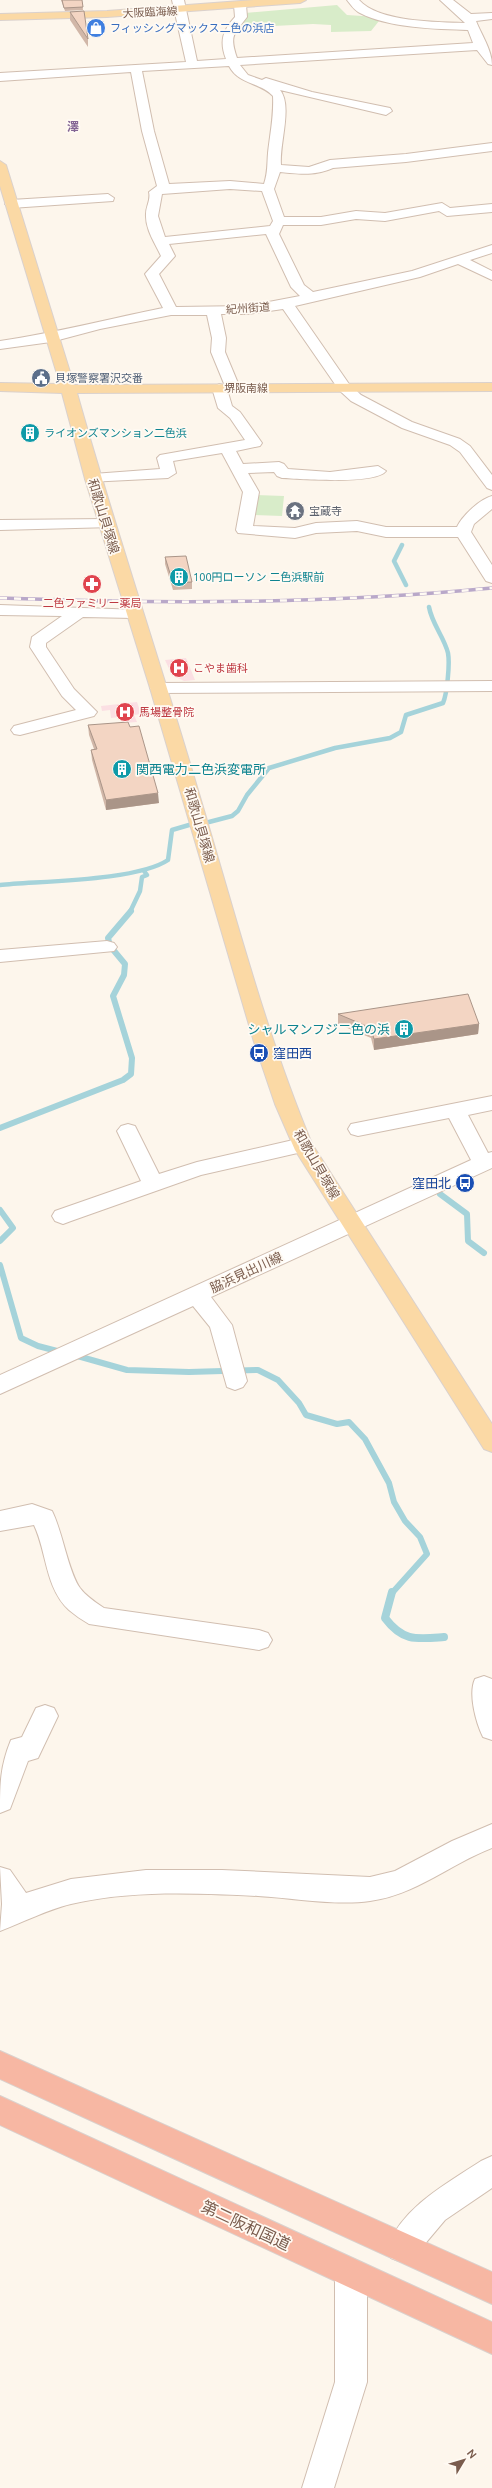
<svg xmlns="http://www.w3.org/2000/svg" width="492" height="2488" font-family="Ubuntu,'Noto Sans JP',sans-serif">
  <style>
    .medical { fill: #fbdfe3 }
    .green { fill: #d8ecc9 }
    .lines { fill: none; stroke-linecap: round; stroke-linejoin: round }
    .stream-far2 { stroke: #a5d3da; stroke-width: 4.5 }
    .stream-far1 { stroke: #a5d3da; stroke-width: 6 }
    .stream { stroke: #a5d3da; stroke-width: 8 }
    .minor-casing { stroke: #d1beb0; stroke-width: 2 }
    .major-casing { stroke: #dad1cd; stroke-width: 2 }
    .highway-casing { stroke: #dad1cd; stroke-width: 2 }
    .minor { fill: #fff; fill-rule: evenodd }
    .major { fill: #fbd9a5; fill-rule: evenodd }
    .highway { fill: #f7b7a3; fill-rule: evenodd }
    .rail-casing { stroke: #b9a8c9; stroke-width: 3.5 }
    .rail { stroke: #fffaf3; stroke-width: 2.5; stroke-dasharray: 7; stroke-linecap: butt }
    .wall { fill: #d1b7a8 }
    .shaded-wall { fill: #aa9588 }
    .building { fill: #f3d5c3; stroke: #aa9588 }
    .labels { text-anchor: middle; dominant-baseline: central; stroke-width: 3.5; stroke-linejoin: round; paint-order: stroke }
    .far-street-label { font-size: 11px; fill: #7a5c4d; stroke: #fffaf3 }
    .far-shop-label { font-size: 11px; fill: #366cbe; stroke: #fffaf3; text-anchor: start }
    .far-service-label { font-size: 11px; fill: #4e5e75; stroke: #fffaf3; text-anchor: start }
    .far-culture-label { font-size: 11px; fill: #0d838f; stroke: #fffaf3; text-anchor: start }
    .far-worship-label { font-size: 11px; fill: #5b616d; stroke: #fffaf3; text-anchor: start }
    .far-health-label { font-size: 11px; fill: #be3a42; stroke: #fffaf3; text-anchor: start }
    .far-neighbourhood-label { font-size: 12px; font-weight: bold; fill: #846695; stroke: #fffaf3 }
    .street-label { font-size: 13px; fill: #7a5c4d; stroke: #fffaf3 }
    .culture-label { font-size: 13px; fill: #0d838f; stroke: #fffaf3; text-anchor: start }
    .transit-label { font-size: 13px; fill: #164399; stroke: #fffaf3; text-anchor: start }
    .near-street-label { font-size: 16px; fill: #7a5c4d; stroke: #fffaf3 }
  </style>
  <rect width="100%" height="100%" fill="#fdf6ec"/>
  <path class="medical" d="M186 658 195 680 184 681 172 675 165 660Z
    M137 702 141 714 134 715 137 722 124 723 120 717 111 718 110 710 102 711 101 706Z"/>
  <path class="green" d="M337 5 347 15 378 17 379 21 371 31 331 32V25L313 24 237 28 247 17 245 13Z
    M256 495 284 496 282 516 253 515Z"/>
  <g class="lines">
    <path class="stream-far2" d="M402 545 394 561 406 585
      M209 822 232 816 238 811 247 795 269 768 335 748 390 738 401 732 406 715 443 703C447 694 450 664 448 653 444 637 432 624 429 607
      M0 885C40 881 137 881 168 860L172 830 189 825
      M130 912 140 891 142 877 147 875 144 871"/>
    <path class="stream-far1" d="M0 1128 123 1080 131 1074 132 1058 113 996 124 975 125 964 110 946 108 938 131 911
      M440 1194 467 1214 468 1241 484 1253
      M0 1210 13 1228 0 1241
      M0 1265 21 1338 38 1346 61 1352
      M74 1355 127 1370 189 1372 258 1370 278 1380 299 1403 306 1415 337 1424 349 1422 365 1439 389 1483 394 1502 405 1521 420 1537 427 1554 392 1593"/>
    <path class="stream" d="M392 1592 385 1618C403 1642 417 1639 444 1637"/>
    <defs>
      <path id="minor" d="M172 0H184L197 61 226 59C219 41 223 30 235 17L234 5 240 2 246 5 247 17C234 34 229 35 237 58L473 43 468 30C436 29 389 28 360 13 355 11 351 5 347 0H359C378 22 437 22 465 23L440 0H453L471 14 492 13V19L476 21C481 34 492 50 492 65L488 64 477 50 240 65 248 75 262 80 266 78 312 92 390 108 392 111 386 115 280 90C293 106 279 144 281 165L309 167 330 160 406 154 492 143V151L406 162 333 168C315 176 300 174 280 172L274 189 284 217H321L356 211 385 213 442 203 450 208 492 204V212L447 216 439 211 385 221 356 219 321 225H283L279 234 304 285 313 292 412 271 492 245V253L470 260 492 271V280L458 264 420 277 295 306 349 384 361 395 412 422 460 439 470 446 492 475V490L487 488 460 452 450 445 402 428 351 401 339 390 283 309 248 314H221L226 338 225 352 240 388 233 392 227 389 232 406 240 412 262 443 260 446 236 451 243 464 279 462 284 464 288 469 330 472 378 466 386 471C376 485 300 479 282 478L277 476 274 472 248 473 259 492 253 526 295 528 316 523 357 521 386 527H457C462 516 480 499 492 496V509L474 524 471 532 492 565V583L486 581 458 537H386L357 531 316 533 295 538 238 533 236 530 243 492 222 453 173 461 176 473 168 478 88 482 85 479 88 476 93 474 160 469 157 458 160 455 245 440 230 418 218 408 212 388 219 384 225 386 211 352 212 338 207 315H171L100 329 51 342 0 349V341C55 333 108 319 163 308L145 274 161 256C155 243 145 229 146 214 146 206 151 200 149 192L157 186 142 131 131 72 0 81V73L186 62ZM229 66C239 85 260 82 273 96 274 116 270 134 268 153 267 165 268 172 264 184L230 181 169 184 154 131 142 71ZM230 189 262 191 273 221 270 226 165 237 158 216 162 194ZM266 234 291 287 300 296 248 306 176 307 159 274 175 256 169 244Z
        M108 194 114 198 113 201 11 208 5 204 11 200Z
        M107 519 115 524 113 527 0 530V520Z
        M0 605 140 610 142 613 140 616 134 618 83 617 46 643V647L74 689 97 712 94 716 20 735 14 734 11 730 14 726 76 710 62 696 30 647 32 637 62 616 0 615Z
        M492 681V691L159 693 153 692 150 688 153 684 159 683Z
        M107 941 114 943 117 947 114 951 0 962V950Z
        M492 1096V1110L468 1115 488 1153 492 1152V1168L211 1297 232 1325 247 1381 243 1387 235 1390 227 1387 210 1327 193 1306 0 1394V1375L471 1160 449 1118 358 1136 351 1134 348 1129 351 1124Z
        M128 1124 135 1126 159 1174 197 1162 302 1138 309 1140 313 1145 309 1150 302 1152 201 1175 71 1221 63 1224 55 1221 52 1216 55 1211 141 1181 117 1131 121 1126Z
        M32 1504 52 1511C63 1533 68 1571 80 1588 86 1596 95 1602 104 1608L259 1630 268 1633 272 1640 268 1647 259 1650 89 1624C82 1620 75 1615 69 1610 45 1588 47 1552 34 1525L0 1531V1511Z
        M484 1676 492 1679V1740L483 1737C476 1723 468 1694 475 1679Z
        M45 1705 54 1708 58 1716 38 1758 28 1761 10 1809 0 1813C0 1784 0 1767 11 1740L22 1737 36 1708Z
        M492 1824V1848C450 1864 416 1895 370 1901 337 1906 293 1898 258 1896 196 1893 132 1890 71 1904 46 1910 24 1922 0 1931L2 1904 0 1867 10 1870 26 1893 71 1879 146 1870H222L370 1877 395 1871 452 1841Z
        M492 2156V2188L445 2220 413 2258 402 2262 391 2258 387 2247C404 2206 446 2184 481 2161Z
        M351 2258 362 2263 367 2274V2382L334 2488H302L335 2382V2274L340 2263Z"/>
      <path id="major" d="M254 0H306L300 3 107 17 0 20V14L107 11Z
        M0 161 6 165 74 385 492 383V391L77 393C114 525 158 655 197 787 233 906 264 1029 312 1144L492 1424V1452L484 1449 295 1150 275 1104 254 1042 150 688 85 479 62 393 0 391V383L60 384 0 186Z"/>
      <path id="highway" d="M0 2051 492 2272V2304L0 2079Z
        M0 2096 492 2322V2354L0 2125Z"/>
    </defs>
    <use href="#minor" class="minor-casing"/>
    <use href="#major" class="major-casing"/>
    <use href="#highway" class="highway-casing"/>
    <use href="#minor" class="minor"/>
    <use href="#major" class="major"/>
    <use href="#highway" class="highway"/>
    <defs>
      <path id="rail" d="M0 598C165 604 328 604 492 588"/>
    </defs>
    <use href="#rail" class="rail-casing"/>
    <use href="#rail" class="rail"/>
  </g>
  <path class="wall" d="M61 0H82L83 10 65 11Z
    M70 12 88 39V47L70 20Z
    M165 557 192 582V589L173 590 165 564Z
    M88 725 159 803 106 810 92 760 91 750 94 749 89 735Z
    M338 1014 479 1024 478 1034 374 1050 371 1038 338 1024Z"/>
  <path class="shaded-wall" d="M158 793 159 803 106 810V800Z
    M479 1024 478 1034 374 1050V1039Z"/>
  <path class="building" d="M62 0H82L83 7 64 8Z
    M84 11 88 39 70 12Z
    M186 556 192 582 173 583 165 557Z
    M128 722 130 727 139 726 158 793 106 800 91 750 97 749 88 725Z
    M468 994 479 1024 374 1039 371 1028 338 1014Z"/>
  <defs>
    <symbol id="shop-disc" viewBox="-11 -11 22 22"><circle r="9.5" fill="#3f7fe0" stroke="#fffaf3"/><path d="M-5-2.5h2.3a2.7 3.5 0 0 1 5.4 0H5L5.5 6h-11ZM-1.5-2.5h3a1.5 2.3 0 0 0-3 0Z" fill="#fff"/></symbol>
    <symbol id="civic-disc" viewBox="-11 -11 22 22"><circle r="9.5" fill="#5c6f8a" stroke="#fffaf3"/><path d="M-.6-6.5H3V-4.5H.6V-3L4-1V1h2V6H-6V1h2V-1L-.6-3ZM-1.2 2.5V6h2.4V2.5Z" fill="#fff"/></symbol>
    <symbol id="building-disc" viewBox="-11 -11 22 22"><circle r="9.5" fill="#0f9aa8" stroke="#fffaf3"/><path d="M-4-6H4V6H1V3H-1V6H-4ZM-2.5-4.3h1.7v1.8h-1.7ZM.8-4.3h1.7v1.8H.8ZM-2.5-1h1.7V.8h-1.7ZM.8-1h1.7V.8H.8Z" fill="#fff"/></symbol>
    <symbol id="temple-disc" viewBox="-11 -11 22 22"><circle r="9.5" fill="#6b7280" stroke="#fffaf3"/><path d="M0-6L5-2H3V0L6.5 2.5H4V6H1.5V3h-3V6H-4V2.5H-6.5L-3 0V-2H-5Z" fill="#fff"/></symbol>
    <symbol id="pharmacy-disc" viewBox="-11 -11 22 22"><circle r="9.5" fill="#e0444e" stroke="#fffaf3"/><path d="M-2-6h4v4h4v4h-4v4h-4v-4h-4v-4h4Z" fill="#fff"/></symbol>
    <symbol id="hospital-disc" viewBox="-11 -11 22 22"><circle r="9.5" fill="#e0444e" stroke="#fffaf3"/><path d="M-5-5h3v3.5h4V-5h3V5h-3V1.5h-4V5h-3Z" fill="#fff"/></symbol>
    <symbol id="bus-disc" viewBox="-11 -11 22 22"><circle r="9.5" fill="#1a4fb4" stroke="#fffaf3"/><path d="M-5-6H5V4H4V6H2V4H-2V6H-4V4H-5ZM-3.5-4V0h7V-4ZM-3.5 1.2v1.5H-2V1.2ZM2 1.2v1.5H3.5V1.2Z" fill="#fff"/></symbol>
  </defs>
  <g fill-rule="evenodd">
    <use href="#shop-disc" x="85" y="17" width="22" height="22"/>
    <use href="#civic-disc" x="30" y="367" width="22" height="22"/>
    <use href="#building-disc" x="19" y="422" width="22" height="22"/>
    <use href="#temple-disc" x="284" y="500" width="22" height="22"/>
    <use href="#building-disc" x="168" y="566" width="22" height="22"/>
    <use href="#pharmacy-disc" x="81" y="573" width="22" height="22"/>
    <use href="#hospital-disc" x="168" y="657" width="22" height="22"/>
    <use href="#hospital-disc" x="114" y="701" width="22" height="22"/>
    <use href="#building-disc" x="111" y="758" width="22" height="22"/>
    <use href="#building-disc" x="393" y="1018" width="22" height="22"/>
    <use href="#bus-disc" x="248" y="1042" width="22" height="22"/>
    <use href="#bus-disc" x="454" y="1172" width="22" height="22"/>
  </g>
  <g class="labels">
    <g class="far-street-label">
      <text transform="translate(150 12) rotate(-3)">大阪臨海線</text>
      <text transform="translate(248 308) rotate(-4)">紀州街道</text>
      <text x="246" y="388">堺阪南線</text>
    </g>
    <g class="far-shop-label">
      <text x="110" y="28">フィッシングマックス二色の浜店</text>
    </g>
    <g class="far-service-label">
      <text x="55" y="378">貝塚警察署沢交番</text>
    </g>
    <g class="far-culture-label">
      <text x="44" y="433">ライオンズマンション二色浜</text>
      <text x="193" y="577">100円ローソン 二色浜駅前</text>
    </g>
    <g class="far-worship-label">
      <text x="309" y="511">宝蔵寺</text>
    </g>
    <g class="far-health-label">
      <text x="92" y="603" text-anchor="middle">二色ファミリー薬局</text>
      <text x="193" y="668">こやま歯科</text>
      <text x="139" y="712">馬場整骨院</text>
    </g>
    <g class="far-neighbourhood-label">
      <text x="73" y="126">澤</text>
    </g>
    <g class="street-label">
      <text transform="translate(104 516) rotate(73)">和歌山貝塚線</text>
      <text transform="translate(200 825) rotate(74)">和歌山貝塚線</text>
      <text transform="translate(317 1164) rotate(60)">和歌山貝塚線</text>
      <text transform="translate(246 1272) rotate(-25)">脇浜見出川線</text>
    </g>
    <g class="culture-label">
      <text x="136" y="769">関西電力二色浜変電所</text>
      <text x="390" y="1029" text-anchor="end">シャルマンフジ二色の浜</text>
    </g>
    <g class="transit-label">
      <text x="273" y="1053">窪田西</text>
      <text x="451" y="1183" text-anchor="end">窪田北</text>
    </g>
    <g class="near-street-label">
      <text transform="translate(246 2225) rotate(25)">第二阪和国道</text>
    </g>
  </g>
  <g transform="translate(464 2460) rotate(52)" stroke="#fffaf3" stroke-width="3" paint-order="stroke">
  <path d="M0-3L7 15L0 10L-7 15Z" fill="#7a5c4d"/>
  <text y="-6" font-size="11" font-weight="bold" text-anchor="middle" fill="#7a5c4d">N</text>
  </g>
</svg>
